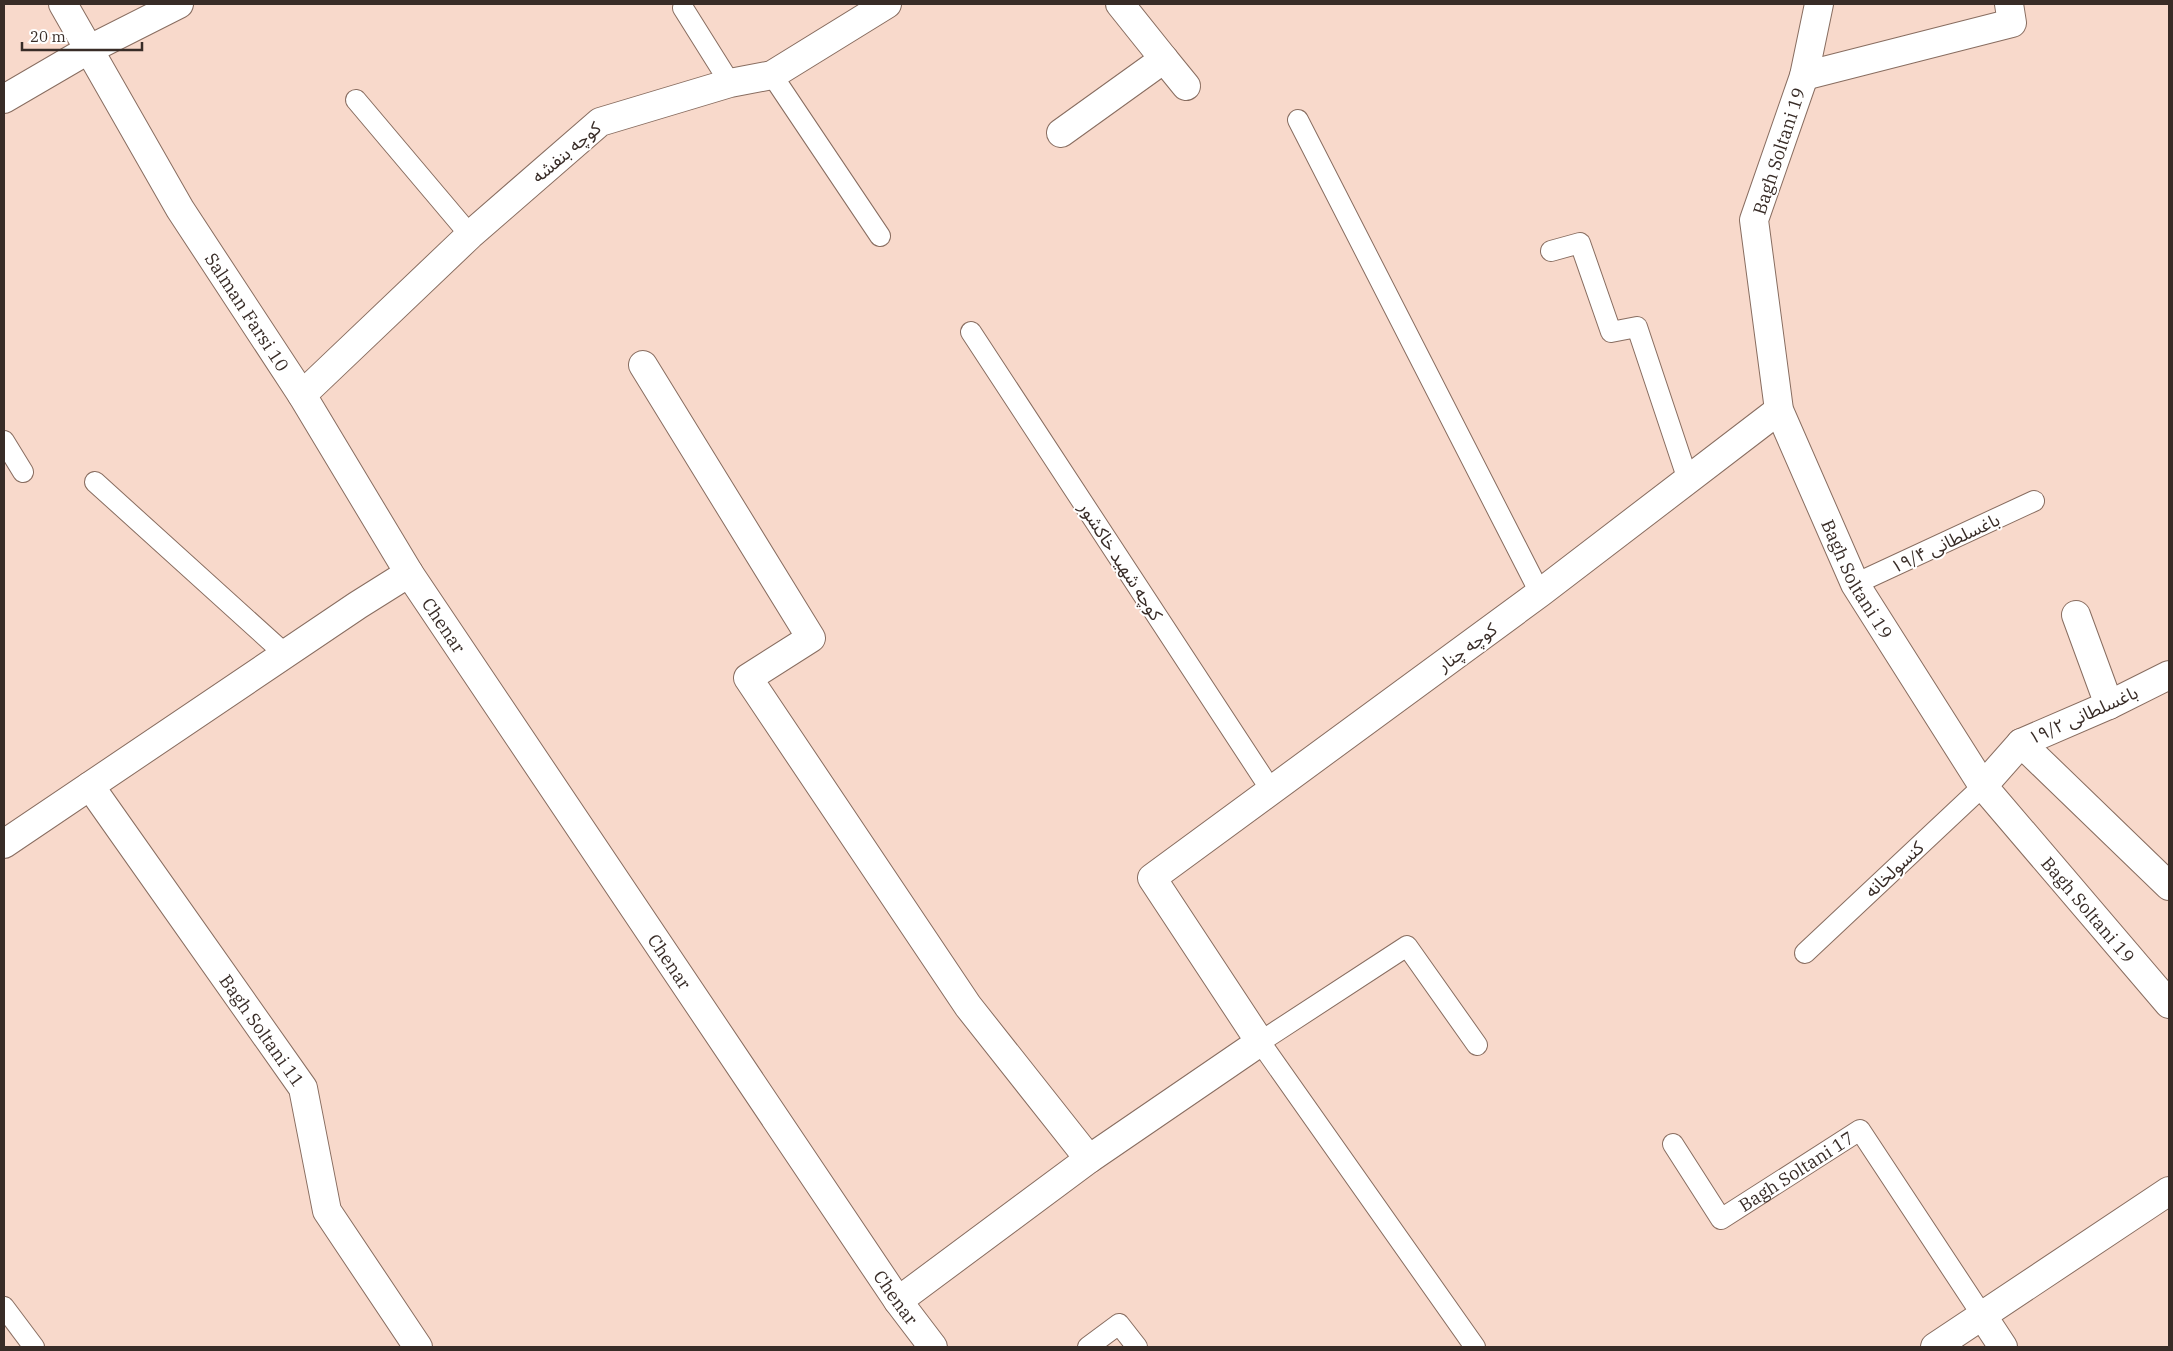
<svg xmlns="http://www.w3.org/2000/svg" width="2173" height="1351" font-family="'IBM Plex Serif','Noto Sans Arabic',serif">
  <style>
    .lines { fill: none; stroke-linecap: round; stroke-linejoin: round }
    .lane-casing { stroke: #886d60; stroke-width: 22 }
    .street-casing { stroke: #886d60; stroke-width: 30 }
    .secondary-casing { stroke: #886d60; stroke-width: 30 }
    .lane { stroke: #fff; stroke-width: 20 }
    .street { stroke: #fff; stroke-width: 28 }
    .secondary { stroke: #fff; stroke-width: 28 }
    .labels { text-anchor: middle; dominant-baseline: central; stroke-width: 4; stroke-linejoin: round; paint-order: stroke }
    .street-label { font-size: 18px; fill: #382c27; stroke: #fff }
  </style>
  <rect width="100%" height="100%" fill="#f8d9cb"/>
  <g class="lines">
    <defs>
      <g id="lane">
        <path d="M683 8 730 83"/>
        <path d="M772 75 880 236"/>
        <path d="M356 100 470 235"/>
        <path d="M1298 120 1540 593"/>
        <path d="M1551 251 1580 243 1611 332 1637 327 1688 480"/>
        <path d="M971 332 1271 790"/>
        <path d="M4 441 23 472"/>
        <path d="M95 482 285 654"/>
        <path d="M1855 584 2034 501"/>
        <path d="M1805 953 1983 786"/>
        <path id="s1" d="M1673 1144 1721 1219 1860 1130 1982 1315"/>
        <path d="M4 1307 34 1347"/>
        <path d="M1088 1347 1119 1324 1137 1347"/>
        <path d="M1475 1347 1260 1042 1407 946 1477 1045"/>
      </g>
      <g id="street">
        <path id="s2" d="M63 4 180 209 302 395 409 573 898 1301 933 1347"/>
        <path id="s3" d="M1819 4 1804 76 1754 220 1779 410 1855 584 1983 786 2169 1004"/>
        <path d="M1164 59 1186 86"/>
        <path d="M1804 76 2012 23 2009 4"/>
        <path d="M1061 133 1164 59 1120 4"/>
        <path d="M643 365 811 638 748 678 968 1006 1089 1159"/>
        <path d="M302 395 470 235 600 122 730 83 772 75 887 4"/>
        <path d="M2076 615 2109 705"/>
        <path d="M2021 743 2169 886"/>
        <path id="s4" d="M90 786 303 1088 327 1211 418 1347"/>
        <path d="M1983 786 2021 743 2109 705 2169 675"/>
        <path d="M4 844 358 605 409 573"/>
        <path d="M898 1301 1089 1159 1260 1042 1152 878 1540 593 1779 410"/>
        <path d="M1982 1315 2003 1347"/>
      </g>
      <path id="secondary" d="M4 99 88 50 179 4
        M1935 1347 2169 1191"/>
    </defs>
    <use href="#lane" class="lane-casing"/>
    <use href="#street" class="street-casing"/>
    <use href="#secondary" class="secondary-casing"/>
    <use href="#lane" class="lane"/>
    <use href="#street" class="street"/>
    <use href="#secondary" class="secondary"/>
  </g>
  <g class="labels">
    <g class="street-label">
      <text transform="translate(1779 151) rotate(-72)">Bagh Soltani 19</text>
      <text transform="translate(566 152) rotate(-40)">کوچه بنفشه</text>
      <text stroke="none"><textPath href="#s2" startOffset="359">Salman Farsi 10</textPath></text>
      <text transform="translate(1945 543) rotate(-25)">باغسلطانی ۱۹/۴</text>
      <text transform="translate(1121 561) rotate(57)">کوچه شهید خاکشور</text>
      <text stroke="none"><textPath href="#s3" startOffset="604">Bagh Soltani 19</textPath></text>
      <text stroke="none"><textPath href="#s2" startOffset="729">Chenar</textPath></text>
      <text transform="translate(1467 647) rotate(-36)">کوچه چنار</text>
      <text transform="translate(2083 715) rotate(-24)">باغسلطانی ۱۹/۲</text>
      <text transform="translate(1894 869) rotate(-43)">کنسولخانه</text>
      <text stroke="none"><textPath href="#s3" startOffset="1009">Bagh Soltani 19</textPath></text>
      <text stroke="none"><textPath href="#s2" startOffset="1134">Chenar</textPath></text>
      <text stroke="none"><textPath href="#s4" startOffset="299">Bagh Soltani 11</textPath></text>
      <text stroke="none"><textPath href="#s1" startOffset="178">Bagh Soltani 17</textPath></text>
      <text stroke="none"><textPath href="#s2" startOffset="1539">Chenar</textPath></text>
    </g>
  </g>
  <rect width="2173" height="1351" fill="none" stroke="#382c27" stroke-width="10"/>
  <path d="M22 42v8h120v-8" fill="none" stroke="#382c27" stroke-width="2.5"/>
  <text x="30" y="42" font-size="15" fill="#382c27" stroke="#ffffff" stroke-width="4" paint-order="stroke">20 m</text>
</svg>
